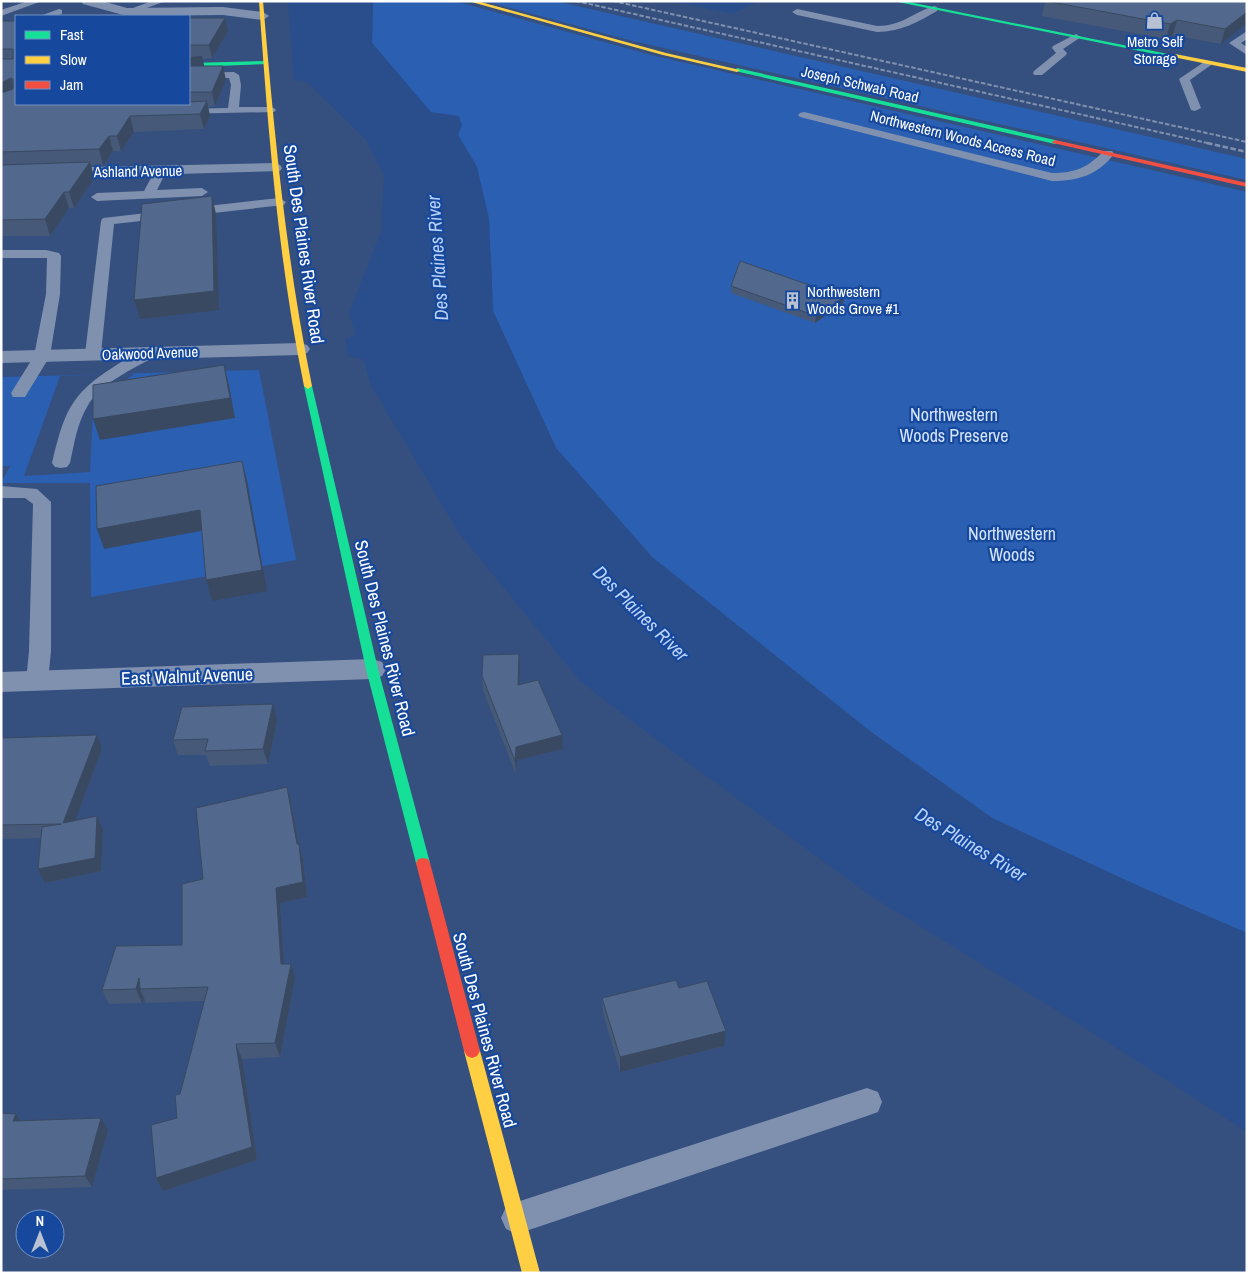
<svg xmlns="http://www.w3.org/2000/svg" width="1248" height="1274" font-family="'Archivo Narrow',sans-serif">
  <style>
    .green { fill: #2b5fb2; fill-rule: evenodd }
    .water { fill: #2a4e8c }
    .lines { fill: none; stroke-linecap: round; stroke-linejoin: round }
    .lane { fill: #8091af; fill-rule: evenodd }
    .street { fill: #8091af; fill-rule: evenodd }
    .fast { fill: #16e098; fill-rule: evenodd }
    .slow { fill: #ffcf43; fill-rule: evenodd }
    .jam { fill: #f24e42; fill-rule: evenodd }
    .rail-far1 { stroke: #7f91ae; stroke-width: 2; stroke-dasharray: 4.5 2; stroke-linecap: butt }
    .rail { stroke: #7f91ae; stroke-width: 2.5; stroke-dasharray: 5.5 2.5; stroke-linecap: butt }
    .wall { fill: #475978 }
    .shaded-wall { fill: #394962 }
    .building { fill: #52688c; stroke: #394962 }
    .labels { text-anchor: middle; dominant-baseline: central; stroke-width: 4.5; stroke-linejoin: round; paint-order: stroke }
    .far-poi-label { font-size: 15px; fill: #fff; stroke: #16489d }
    .far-street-label { font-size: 15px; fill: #fff; stroke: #16489d }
    .street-label { font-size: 18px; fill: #fff; stroke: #16489d }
    .park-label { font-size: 18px; fill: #d4e4fd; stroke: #16489d }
    .water-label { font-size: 19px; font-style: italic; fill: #b9d2f9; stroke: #16489d }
  </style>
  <rect width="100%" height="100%" fill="#35507e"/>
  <path class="green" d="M373 1H455L651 55 1247 192V933L1145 889 992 818 871 732 652 557 556 448 493 311 491 258 477 167 458 135 431 113 372 43Z
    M485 1H555L1247 159V180L633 41Z
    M259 370 296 560 91 597 90 483H1L10 466H1V377ZM135 373 93 408 90 472 24 476 60 376Z"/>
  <path class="water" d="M288 1H373L372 43 431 112 459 116 462 125 458 135 477 167 489 218 493 311 556 448 652 557 871 732 992 818 1145 889 1247 933V1132L1093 1033 871 896 654 738 580 681 458 532 371 385 363 359 348 357 345 339 356 335 349 313 381 232 384 176 366 140 307 82 294 80Z
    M674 1H760L732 14Z"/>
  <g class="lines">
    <path class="lane" d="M28 1H42L1 16V10Z
      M152 1H166L127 15 122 12Z
      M934 6 937 7V11C918 22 900 32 877 32L797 15 792 12 797 9 877 26C902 26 912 13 934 6Z
      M59 9 62 10V14L55 16H40Z
      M1247 31V39L1241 43 1247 47V55L1229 43Z
      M1076 34 1081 37 1063 49 1067 53 1066 55 1042 75H1034L1033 73 1034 71 1056 53 1052 48 1053 46Z
      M1207 60 1212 63 1211 65 1190 80 1201 108 1195 111 1191 110 1179 79Z
      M234 72 239 75 241 85 239 107H270L274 108 276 110 274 112 176 114 174 112 176 110 180 109 228 108 231 85 229 78 189 79V73Z
      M804 112 1052 173C1075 173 1087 168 1104 151H1112L1114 154C1098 175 1078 181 1052 181L800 117 798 115 800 113Z
      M161 166 167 170 157 190 202 188 208 192 202 196 97 201 91 197 97 193 144 191 157 167Z
      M279 198 286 202 284 205 114 224 101 354 99 357H87L85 354 101 221 103 218Z
      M1 250H46L59 253 61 256 60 294 50 356 25 397H13L11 393 34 356 46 294 47 258H1Z
      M150 348 156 350 158 353 156 356C133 369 100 383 87 407 77 424 74 444 70 463L67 467 61 468 55 467 52 463C64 413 70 394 115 366 126 359 138 351 150 348Z
      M1 486 37 489 51 502V651L48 681 45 686 37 689 29 686 26 681 29 651 33 504 25 498H1Z
      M867 1088 878 1092 882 1102 878 1112 867 1116 517 1234 506 1229 501 1218 506 1207 517 1202Z"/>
    <path class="street" d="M81 1H102L127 8 223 7 263 12 269 16 263 20 223 15 127 16 83 4Z
      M274 163 280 165 282 168 280 171 1 179V169Z
      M300 343 307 345 310 349 307 353 300 355 1 363V351Z
      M372 659 382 662 386 669 382 676 372 679 1 692V672Z"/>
    <path class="fast" d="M893 1H904L1178 56 1175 58Z
      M266 61 268 64 189 67V63Z
      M737 68 1055 140 1058 142 1055 144 735 71Z
      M308 383 312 386 378 669 430 863 428 867 423 868 418 867 416 863 366 669 304 386Z"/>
    <path class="slow" d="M259 1H263C274 131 286 259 312 386L308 389 304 386C278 259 268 130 259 1Z
      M468 1H477L666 53 740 70 737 72 663 55Z
      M1175 54 1247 68V72L1173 57Z
      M472 1044 477 1046 480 1051 540 1273H522L464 1051 467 1046Z"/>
    <path class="jam" d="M1055 140 1247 183V187L1053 143 1052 142Z
      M423 858 428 859 430 863 480 1051 477 1056 472 1058 467 1056 464 1051 416 863 418 859Z"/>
    <path class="rail-far1" d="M576 1 1212 144
      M613 1 1247 142"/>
    <path class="rail" d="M1207 143 1247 152"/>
  </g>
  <path class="wall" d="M1045 1H1247L1221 44 1173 35 1166 39 1042 16Z
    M189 18H225L228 31 212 58 202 59 204 66 226 80 215 106 208 107 210 116 204 129 134 132 121 151H113L103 165H91L94 178 74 208H69L50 236H1V21H16V104H189Z
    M731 286 843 303 815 323 731 293Z
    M519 654 520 668 519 685 563 749 517 760 516 775 483 690 482 676Z
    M277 720 268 764 210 766 206 755H178L173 740Z
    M97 735 102 749 75 821 103 830 101 871 45 883 41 838 1 839V738Z
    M291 802 299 844 303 859 307 897 280 903 284 964H291L295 978 280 1057 242 1059 257 1160 163 1191 156 1178 177 1118 180 1094 204 1001 146 1003 144 998 142 1003 109 1004 102 990 182 945 203 879Z
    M602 998 724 1046 620 1072 603 1013Z
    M1 1113 21 1120 108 1130 92 1187 1 1190Z"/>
  <path class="shaded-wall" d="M1247 12V23L1221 44 1225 29Z
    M225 18 228 31 212 58 209 45Z
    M1177 20 1173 35 1166 39 1170 24Z
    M202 56 205 70 189 72V57Z
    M223 66 226 80 215 106 212 92Z
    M11 78 15 92 1 100V83Z
    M207 101 210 116 204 129 200 114Z
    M130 116 134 132 121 151 117 136Z
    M109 136 113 151 103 165 99 149Z
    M90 162 94 178 74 208 69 192Z
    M64 192 69 208 50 236 45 219Z
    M212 196 216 214 219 310 140 319 134 300Z
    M844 297 843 303 815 323 816 316Z
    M224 365 229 385 235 418 100 440 93 419Z
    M242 461 247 480 267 591 212 601 206 580Z
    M200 510 206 530 104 549 97 529Z
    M519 654 520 668 519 699 518 685Z
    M273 704 277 720 268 764 263 749Z
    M97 735 102 749 69 837 63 823Z
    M562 735 563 749 517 760 516 775 515 761 516 747Z
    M287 787 291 802 300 851 299 844 303 859 307 897 280 903 285 979 281 964 276 888 297 844Z
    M97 816 103 830 101 871 45 883 38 869Z
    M291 964 295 978 280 1057 275 1043Z
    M139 978 140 989 144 998 142 1003 136 989Z
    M726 1031 724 1046 620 1072V1057Z
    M236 1044 242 1059 257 1160 163 1191 156 1178Z
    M16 1114 24 1126 13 1121Z
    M101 1118 108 1130 92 1187 85 1176Z"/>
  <path class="building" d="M1046 1H1247V12L1225 29 1177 20 1170 24Z
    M189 18H225L209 45H189Z
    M1 21H16V104H189V102L207 101 200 114 130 116 117 136H109L99 149 1 152V93L13 89V79L11 78 1 83V59H13V49H1Z
    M189 66H223L212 92H189Z
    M90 162 69 192H64L45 219 1 220V165Z
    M212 196 214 291 134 300 142 204Z
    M740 261 844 297 816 316 731 286Z
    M224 365 230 398 93 419V385Z
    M242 461 262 570 206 580 200 510 97 529 96 486Z
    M519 654 518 685 538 680 562 735 516 747 515 761 482 676 483 655Z
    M273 704 263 749 205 751 208 739 173 740 182 707Z
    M97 735 63 823 97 816 95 858 38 869 42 827 61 824 1 825V738Z
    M287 787 297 844H299L303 882 276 888 281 964H291L275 1043 236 1044 252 1147 156 1178 151 1125 177 1118 175 1095 180 1094 208 987 140 989 139 978 136 989 102 990 116 946 182 945V884L203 879 196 808Z
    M676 980 679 988 707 981 726 1031 620 1057 602 998Z
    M1 1113 16 1114 13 1121 101 1118 85 1176 1 1179Z"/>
  <defs>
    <symbol id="shop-bare" viewBox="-9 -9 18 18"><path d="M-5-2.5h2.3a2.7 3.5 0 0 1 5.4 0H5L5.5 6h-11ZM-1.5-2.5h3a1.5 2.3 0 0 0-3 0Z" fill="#b8c2d2" stroke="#16489d" stroke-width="2.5" paint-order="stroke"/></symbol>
    <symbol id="building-bare" viewBox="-9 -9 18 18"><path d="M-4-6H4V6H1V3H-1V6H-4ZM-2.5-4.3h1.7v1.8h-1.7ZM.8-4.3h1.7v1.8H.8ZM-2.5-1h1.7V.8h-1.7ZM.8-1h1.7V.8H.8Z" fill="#b8c2d2" stroke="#16489d" stroke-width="2.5" paint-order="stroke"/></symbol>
  </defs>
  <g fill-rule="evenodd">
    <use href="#shop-bare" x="1142" y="8" width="25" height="25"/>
    <use href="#building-bare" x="780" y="288" width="25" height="25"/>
  </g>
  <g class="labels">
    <g class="far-poi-label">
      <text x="1155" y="41">Metro Self<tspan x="1155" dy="17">Storage</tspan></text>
      <text x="807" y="291" text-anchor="start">Northwestern<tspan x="807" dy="17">Woods Grove #1</tspan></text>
    </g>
    <g class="far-street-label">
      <text transform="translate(860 84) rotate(13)">Joseph Schwab Road</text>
      <text transform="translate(963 138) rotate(14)">Northwestern Woods Access Road</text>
      <text transform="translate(138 171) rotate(-1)">Ashland Avenue</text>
      <text transform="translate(150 353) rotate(-2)">Oakwood Avenue</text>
    </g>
    <g class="street-label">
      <text transform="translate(304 244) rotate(82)">South Des Plaines River Road</text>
      <text transform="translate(385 638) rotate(76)">South Des Plaines River Road</text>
      <text transform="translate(187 676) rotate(-2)">East Walnut Avenue</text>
      <text transform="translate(485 1030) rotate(75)">South Des Plaines River Road</text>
    </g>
    <g class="park-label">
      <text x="954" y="414">Northwestern<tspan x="954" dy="21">Woods Preserve</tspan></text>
      <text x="1012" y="533">Northwestern<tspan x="1012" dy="21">Woods</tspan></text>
    </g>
    <g class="water-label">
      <text transform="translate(437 258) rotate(-94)">Des Plaines River</text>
      <text transform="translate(641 613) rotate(45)">Des Plaines River</text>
      <text transform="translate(971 844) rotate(31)">Des Plaines River</text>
    </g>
  </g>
  <rect width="1248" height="1274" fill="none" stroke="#ffffff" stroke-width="5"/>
  <rect x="15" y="15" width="175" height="90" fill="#16489d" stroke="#7391c4"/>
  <rect x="25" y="31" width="25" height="8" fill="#16e098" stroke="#7391c4"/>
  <text x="60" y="40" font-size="15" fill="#ffffff">Fast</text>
  <rect x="25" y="56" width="25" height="8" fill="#ffcf43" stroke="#7391c4"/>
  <text x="60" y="65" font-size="15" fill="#ffffff">Slow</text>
  <rect x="25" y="81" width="25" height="8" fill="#f24e42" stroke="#7391c4"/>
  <text x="60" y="90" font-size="15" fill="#ffffff">Jam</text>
  <g transform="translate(40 1234)"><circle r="24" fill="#16489d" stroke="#7391c4"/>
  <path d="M0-4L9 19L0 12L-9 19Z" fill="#b8c2d2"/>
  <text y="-8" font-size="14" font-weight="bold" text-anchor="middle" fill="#ffffff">N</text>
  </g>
</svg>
